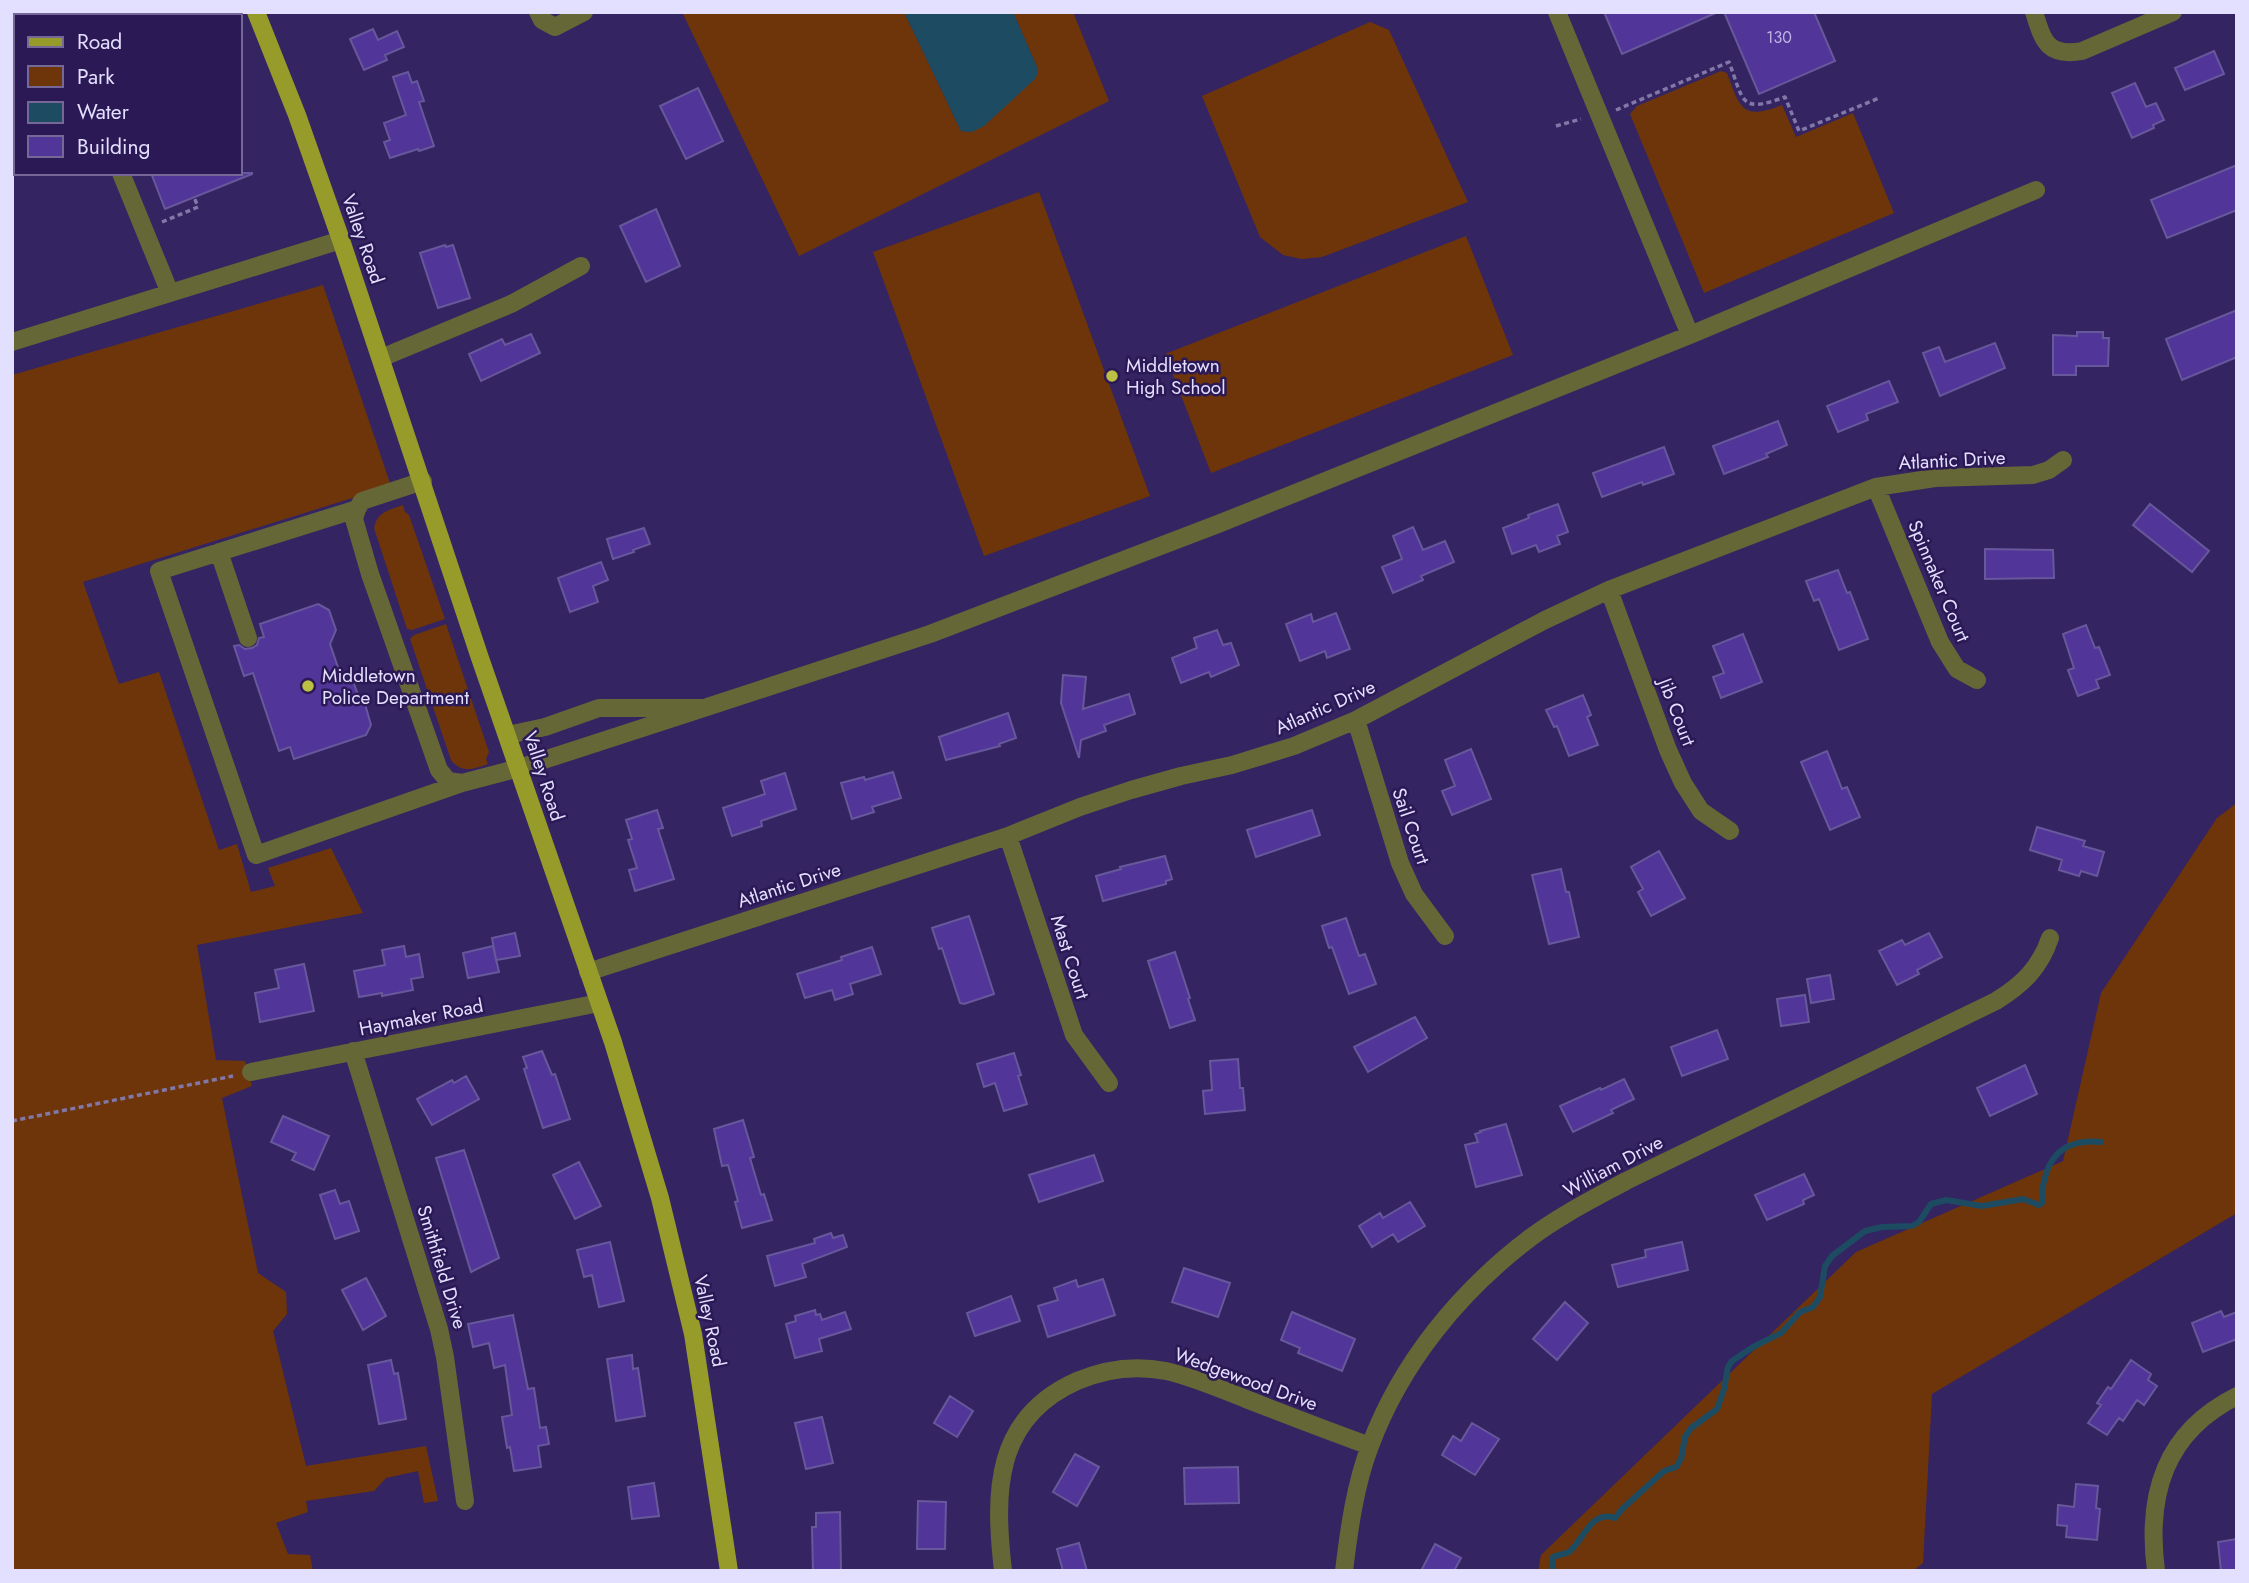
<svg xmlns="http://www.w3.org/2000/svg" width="2249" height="1583" font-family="Jost,sans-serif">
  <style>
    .green { fill: #6e350a }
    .water { fill: #1d4c62 }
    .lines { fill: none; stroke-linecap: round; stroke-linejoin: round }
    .stream { stroke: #1d4c62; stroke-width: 6 }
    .building { fill: #523599; stroke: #66589b; stroke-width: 2 }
    .path { stroke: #8278a8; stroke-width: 3.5; stroke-dasharray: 5 3.5; stroke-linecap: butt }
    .minor { stroke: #656736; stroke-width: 18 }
    .major { stroke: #979b29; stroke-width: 18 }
    .poi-dot { fill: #bbc045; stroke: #2b1956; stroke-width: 2.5 }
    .labels { text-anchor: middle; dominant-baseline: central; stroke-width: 5; stroke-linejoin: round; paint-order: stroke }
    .number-label { font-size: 16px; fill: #bfb4e5 }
    .street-label { font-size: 19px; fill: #e3dffe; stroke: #2b1956 }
    .poi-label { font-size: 19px; fill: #e3dffe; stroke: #2b1956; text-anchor: start }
  </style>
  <rect width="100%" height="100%" fill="#342462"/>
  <path class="green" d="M682 12H904L961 131 972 132 1037 67 1013 12H1073L1109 101 799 256Z
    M1370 22 1389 30 1468 202 1322 257 1301 259 1283 255 1260 237 1202 96Z
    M1721 71 1727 73C1740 108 1742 121 1782 105L1796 137 1853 113 1894 213 1704 293 1630 114 1637 106Z
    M1039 192 1150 496 984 556 873 252Z
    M1466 236 1513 355 1211 473 1165 354Z
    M323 285 391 486 83 582 119 684 159 672 219 850 237 844 251 892 275 886 268 868 331 848 363 913 197 945 216 1060 245 1061 252 1086 222 1098 258 1273 286 1292 287 1314 273 1331 306 1466 426 1446 438 1501 424 1503 418 1471 386 1478 374 1491 306 1501 308 1512 276 1523 288 1554 310 1555 313 1571H12V375Z
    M403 505 405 512 409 515 445 619 412 630 407 629 374 528C377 512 389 510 403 505Z
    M446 624 489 752 486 759 488 764C473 769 462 774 451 760L410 639 414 635Z
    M2237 803V1213L1932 1394 1923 1563 1913 1571H1538L1541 1555 1856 1252 2063 1161 2101 993 2217 818Z"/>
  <path class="water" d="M904 12H1013L1037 67 1038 73 1035 79 984 126 972 132 961 131Z"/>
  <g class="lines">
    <path class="stream" d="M1552 1571 1553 1557C1557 1555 1565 1554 1569 1552 1583 1541 1591 1509 1615 1518L1622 1509 1664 1471 1676 1467 1681 1459 1685 1437 1691 1428 1717 1409 1724 1389 1728 1367 1732 1361 1753 1347 1781 1333 1800 1312 1813 1307 1820 1297 1825 1266 1832 1256 1865 1231 1882 1227 1912 1226 1919 1222 1931 1204 1946 1200 1982 1206 2023 1199 2039 1205 2042 1203C2043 1197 2042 1192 2043 1186 2049 1152 2068 1139 2101 1142"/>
  </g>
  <path class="building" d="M1604 12H1718L1622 54Z
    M1724 12H1814L1835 61 1759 94Z
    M373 29 378 40 397 31 404 47 385 55 387 60 364 70 350 39Z
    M2214 51 2224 74 2185 90 2175 68Z
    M408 72 412 83 417 81 424 101 419 102 434 146 419 151 418 149 390 158 384 142 390 140 384 123 406 115 393 77Z
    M2135 83 2146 107 2156 103 2164 120 2153 125 2154 128 2132 138 2112 93Z
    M698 88 723 141 686 159 660 106Z
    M2237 165V210L2167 238 2151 200Z
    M151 173H252V174L165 209Z
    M656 209 680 266 646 282 620 226Z
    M445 245 446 247 453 245 470 298 438 308 420 253Z
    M2237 310V357L2182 380 2166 339Z
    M2077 332H2103V338H2109L2108 366H2076V375H2053V335L2077 336Z
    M531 334 540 353 481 381 469 354 502 339 505 345Z
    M1995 343 2005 368 1940 396 1923 353 1939 347 1945 362Z
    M1889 381 1898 402 1866 414 1868 420 1838 432 1827 406Z
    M1778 421 1787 445 1766 454 1768 457 1724 474 1713 446Z
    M1664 447 1674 474 1643 485 1642 482 1602 497 1593 473Z
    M1558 504 1568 532 1557 536 1560 544 1539 552 1536 545 1512 554 1503 528 1529 518 1528 515Z
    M2150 504 2209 551 2192 572 2133 525Z
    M1413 527 1423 550 1445 541 1454 562 1421 576 1423 580 1393 593 1382 567 1402 559 1393 536Z
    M644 528 650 544 633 550 634 552 613 559 607 539Z
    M1985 549 2053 550 2054 578 1985 579Z
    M601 562 608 580 593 586 598 602 570 612 558 578Z
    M1838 570 1847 593 1850 592 1868 639 1839 650 1819 599 1814 601 1806 581Z
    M318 604 329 610 336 630 330 644 341 676 350 673 361 703 365 704 371 725 366 735 294 759 290 747 279 751 253 673 244 676 234 646 239 645 245 649 252 648 257 645 259 638 264 637 260 624Z
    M1336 613 1350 649 1327 658 1325 651 1300 661 1286 624 1311 614 1313 622Z
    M2086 625 2095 648 2099 647 2110 675 2096 680 2099 688 2078 696 2068 670 2074 668 2063 634Z
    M1217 630 1223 645 1231 643 1239 665 1211 677 1209 672 1181 683 1172 658 1197 648 1194 638Z
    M1743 634 1762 682 1721 698 1713 677 1724 673 1713 646Z
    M1063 675 1086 677 1083 709 1129 694 1135 714 1104 725 1106 731 1081 740 1079 758 1061 703Z
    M1583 695 1591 715 1587 717 1598 745 1569 756 1557 726 1554 727 1546 710Z
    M1008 713 1016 738 999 744 1000 746 946 760 939 737Z
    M1471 749 1491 799 1452 815 1442 791 1455 786 1445 760Z
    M1827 751 1842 789 1847 787 1860 817 1830 830 1801 762Z
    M893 772 901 798 872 807 874 812 852 819 841 783 864 777 865 780Z
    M785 773 796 809 761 821 762 826 732 836 723 808 765 794 761 781Z
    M657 810 663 828 658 829 674 879 635 891 629 870 637 868 628 840 632 839 626 820Z
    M1312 810 1320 835 1256 857 1247 830Z
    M2037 827 2085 841 2083 846 2104 852 2097 876 2081 871 2079 876 2059 870 2062 860 2030 850Z
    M1659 851 1685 898 1651 916 1638 892 1643 889 1631 867Z
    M1165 856 1172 879 1166 881V884L1103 901 1096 876 1121 869 1120 867Z
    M1561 869 1566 892H1569L1579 937 1549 944 1532 875Z
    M969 916 994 994 964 1004 960 1003 942 948 939 949 932 928Z
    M1346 918 1359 956 1365 954 1376 984 1349 994 1332 947 1329 948 1322 926Z
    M515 933 520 956 496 960 492 938Z
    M1929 933 1942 957 1917 970 1919 974 1897 985 1879 951 1902 940 1905 945Z
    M404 946 406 957 419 954 423 977 411 979 413 990 382 996V993L359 997 354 971 385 965 382 950Z
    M493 946 499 972 468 978 463 953Z
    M872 947 881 974 850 984 853 994 835 1000 832 990 805 998 797 974 842 960 841 957Z
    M1175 952 1190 998 1188 999 1195 1020 1170 1028 1148 961Z
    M304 964 314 1011 260 1022 255 993 279 988 275 970Z
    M1830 975 1834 999 1811 1003 1807 979Z
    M1805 995 1809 1022 1781 1026 1777 999Z
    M1415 1017 1427 1038 1368 1072 1354 1047Z
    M1717 1030 1728 1059 1682 1076 1671 1047Z
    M542 1051 552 1075 555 1074 570 1119 543 1128 524 1069 527 1068 523 1057Z
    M1014 1053 1021 1075 1018 1076 1027 1104 1004 1111 995 1083 984 1087 977 1064Z
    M1238 1059 1240 1088H1243L1245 1110 1205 1114 1203 1091 1212 1090 1210 1061Z
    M2025 1065 2037 1094 1990 1116 1977 1088Z
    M466 1076 479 1099 432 1125 417 1099 452 1080 454 1083Z
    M1624 1079 1634 1099 1611 1110 1613 1113 1573 1132 1560 1106 1600 1088 1601 1090Z
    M283 1116 329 1136 314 1170 292 1160 296 1153 271 1142Z
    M743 1120 754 1157 750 1158 761 1195 764 1194 772 1220 742 1228 735 1202 738 1201 728 1165 722 1166 714 1129Z
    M1506 1124 1522 1175 1476 1187 1465 1145 1478 1142 1475 1134 1481 1132 1480 1131Z
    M464 1150 499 1258 471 1272 436 1158Z
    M1094 1155 1103 1181 1039 1202 1029 1175Z
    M579 1162 601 1206 575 1219 553 1175Z
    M1804 1174 1814 1195 1803 1200 1804 1204 1767 1220 1755 1195Z
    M335 1190 340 1204 349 1201 359 1231 335 1239 320 1195Z
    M1410 1202 1425 1226 1398 1242 1393 1234 1372 1247 1359 1226 1380 1213 1383 1218Z
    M831 1233 833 1238 843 1235 847 1247 802 1264 806 1277 775 1286 767 1256 815 1243 814 1239Z
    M610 1242 624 1301 599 1307 592 1275 584 1277 577 1250Z
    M1682 1242 1688 1270 1618 1287 1612 1265 1646 1257 1645 1250Z
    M1184 1268 1230 1283 1218 1317 1172 1302Z
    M366 1278 386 1316 363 1330 342 1290Z
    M1103 1279 1115 1315 1048 1337 1038 1306 1058 1300 1054 1288 1076 1280 1078 1287Z
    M1011 1296 1020 1321 975 1336 967 1313Z
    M1565 1302 1588 1323 1557 1360 1533 1339Z
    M815 1310 816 1315 820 1314 822 1320 845 1312 851 1329 819 1339 822 1351 795 1358 786 1324 796 1321 795 1316Z
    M2221 1311 2224 1317 2237 1312V1339L2203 1352 2192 1323Z
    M1292 1312 1355 1339 1342 1371 1298 1353 1300 1348 1281 1340Z
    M513 1315 528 1389 534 1388 540 1428 546 1427 549 1444 538 1446 541 1467 514 1471 510 1447 507 1448 502 1417 512 1415 505 1365 494 1368 489 1343 473 1347 468 1324Z
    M632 1355 633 1369 638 1368 645 1416 616 1421 607 1359Z
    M391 1360 394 1374 398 1373 406 1419 379 1424 368 1365Z
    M2131 1360 2151 1374 2148 1380 2157 1386 2144 1405 2137 1400 2123 1421 2119 1418 2107 1435 2088 1423 2101 1405 2097 1403 2108 1387 2111 1389Z
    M950 1396 973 1411 957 1437 934 1423Z
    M822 1417 833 1463 806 1469 795 1423Z
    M1472 1423 1499 1439 1475 1475 1442 1455 1453 1436 1461 1441Z
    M1075 1454 1099 1467 1077 1506 1053 1492Z
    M1238 1467 1239 1503 1185 1504 1184 1468Z
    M654 1483 659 1516 632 1519 628 1487Z
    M2076 1484 2098 1486 2096 1508 2100 1509 2097 1540 2066 1537 2067 1526 2057 1525 2058 1505 2074 1507Z
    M918 1501 946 1502 945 1549H917Z
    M840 1512 841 1571H813L812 1527H816V1513Z
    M2237 1539V1571H2221L2218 1542Z
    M1079 1543 1087 1571H1063L1057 1549Z
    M1435 1544 1461 1558 1454 1571H1421Z"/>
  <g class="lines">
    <path class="path" d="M1616 110 1729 62C1744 101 1739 114 1785 97L1799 131 1879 98
      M1556 126 1581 119
      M162 222 198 207 194 197
      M12 1121 233 1076"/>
    <path class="minor" d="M538 12 542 20 555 27 584 12
      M1557 12 1690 335
      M2034 12C2043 41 2047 57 2082 51L2173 12
      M121 173 170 293
      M12 342 341 240
      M381 358 511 304 581 266
      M423 481 362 501 357 509 354 519 370 574 439 770 448 781 462 783 519 768 704 708H599L545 727 508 735
      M1876 487 1940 642 1957 669 1977 680
      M357 509 159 571 256 855 462 783
      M219 552 248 638
      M1609 590 1668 750 1683 783 1701 811 1730 831
      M704 708 930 634 1218 524 1690 335 2036 190
      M1356 720 1400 863 1414 894 1445 936
      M1008 836 1074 1035 1109 1083
      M588 972 1008 836 1080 807 1131 790 1181 776 1232 765 1294 746 1356 720 1545 620 1609 590 1876 487 1935 478 2033 475 2049 470 2063 460
      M353 1051 439 1329 445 1357 465 1501
      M251 1072 599 1003
      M1003 1571C994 1492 994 1418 1077 1381 1105 1369 1136 1365 1166 1371 1193 1377 1220 1389 1246 1399 1287 1415 1329 1431 1370 1446
      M1344 1571C1349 1530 1355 1485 1370 1446 1401 1363 1459 1292 1530 1238 1559 1216 1593 1199 1626 1181L1996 1001C2022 985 2040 968 2050 938
      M2156 1571C2146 1494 2165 1432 2237 1396"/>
    <path class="major" d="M256 12 297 115 341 240 480 658 613 1042 660 1198 693 1334 729 1571"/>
  </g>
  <g class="poi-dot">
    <circle cx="1112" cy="376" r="7"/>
    <circle cx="308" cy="686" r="7"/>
  </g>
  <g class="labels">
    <g class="number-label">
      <text x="1779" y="37">130</text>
    </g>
    <g class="street-label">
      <text transform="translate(363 239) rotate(71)">Valley Road</text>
      <text transform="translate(1952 460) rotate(-3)">Atlantic Drive</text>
      <text transform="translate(1939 581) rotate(67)">Spinnaker Court</text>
      <text transform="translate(1325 707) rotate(-24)">Atlantic Drive</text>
      <text transform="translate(1677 712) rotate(69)">Jib Court</text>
      <text transform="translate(544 776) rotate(72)">Valley Road</text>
      <text transform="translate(1411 826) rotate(71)">Sail Court</text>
      <text transform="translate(789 885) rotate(-18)">Atlantic Drive</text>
      <text transform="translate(1070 957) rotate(72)">Mast Court</text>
      <text transform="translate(421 1017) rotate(-11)">Haymaker Road</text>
      <text transform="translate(1613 1166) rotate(-28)">William Drive</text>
      <text transform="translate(442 1267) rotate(73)">Smithfield Drive</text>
      <text transform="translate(710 1321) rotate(78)">Valley Road</text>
      <text transform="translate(1246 1379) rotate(20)">Wedgewood Drive</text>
    </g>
    <g class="poi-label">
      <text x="1126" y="365">Middletown<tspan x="1126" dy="22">High School</tspan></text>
      <text x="322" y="675">Middletown<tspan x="322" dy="22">Police Department</tspan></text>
    </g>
  </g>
  <rect width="2249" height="1583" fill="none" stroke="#e3dffe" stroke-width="28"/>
  <rect x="14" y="14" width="228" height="161" fill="#2b1956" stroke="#756899" stroke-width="2"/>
  <rect x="28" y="37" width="35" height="10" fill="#979b29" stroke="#756899" stroke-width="2"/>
  <text x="77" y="49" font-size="21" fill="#e3dffe">Road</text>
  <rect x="28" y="66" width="35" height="21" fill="#6e350a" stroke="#756899" stroke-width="2"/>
  <text x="77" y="84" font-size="21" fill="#e3dffe">Park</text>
  <rect x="28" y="102" width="35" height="21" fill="#1d4c62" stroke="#756899" stroke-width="2"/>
  <text x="77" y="119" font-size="21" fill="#e3dffe">Water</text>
  <rect x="28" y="136" width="35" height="21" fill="#523599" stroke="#756899" stroke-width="2"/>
  <text x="77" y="154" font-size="21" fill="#e3dffe">Building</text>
</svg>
